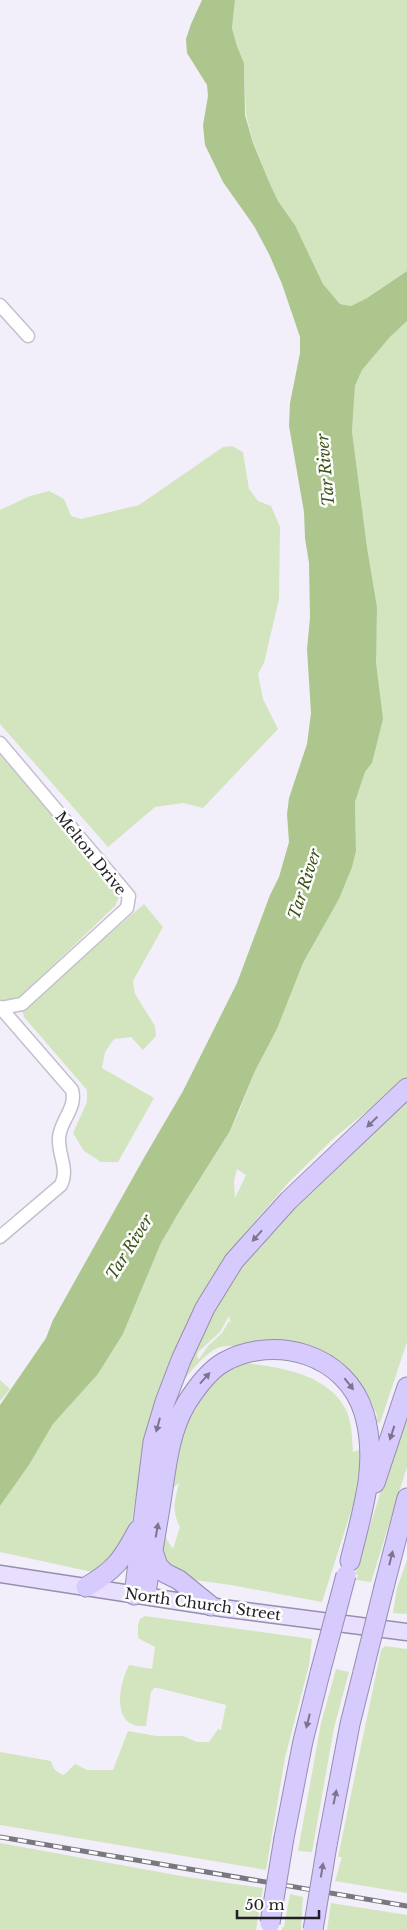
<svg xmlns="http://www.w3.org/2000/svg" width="407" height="1930" font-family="'Libre Baskerville',serif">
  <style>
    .green { fill: #d3e5be; fill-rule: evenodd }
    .water { fill: #adc68d }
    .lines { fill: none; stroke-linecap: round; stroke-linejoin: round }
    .minor-casing { stroke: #c3c0cc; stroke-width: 15 }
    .major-casing { stroke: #978eb0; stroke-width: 19 }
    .highway-casing { stroke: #978eb0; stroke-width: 21 }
    .minor { stroke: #fff; stroke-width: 12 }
    .major { stroke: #e7dffd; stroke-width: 16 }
    .highway { stroke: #d7cafc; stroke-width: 19 }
    .rail-casing { stroke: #7a787f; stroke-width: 5 }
    .rail { stroke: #fefefe; stroke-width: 3; stroke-dasharray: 9; stroke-linecap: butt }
    .highway-bridge-casing { stroke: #978eb0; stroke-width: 21; stroke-linecap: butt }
    .highway-bridge { stroke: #d7cafc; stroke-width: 19 }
    .oneway { fill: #7c7490 }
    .labels { text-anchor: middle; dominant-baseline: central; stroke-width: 5; stroke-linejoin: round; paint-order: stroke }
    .street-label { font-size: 15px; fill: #201f23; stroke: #fefefe }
    .water-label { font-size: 16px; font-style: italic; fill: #3a5014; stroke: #fefefe }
  </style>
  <rect width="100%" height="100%" fill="#f2effb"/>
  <path class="green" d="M235 0H407V271L367 298 351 306 340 304 323 284 295 225 278 201 270 184 253 142 246 115 244 63 237 46 232 28Z
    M407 321V1079L334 1138 288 1183 245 1233 229 1261 143 1453 131 1525 123 1541 97 1573 0 1552V1506L29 1465 53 1424 98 1374 123 1334 161 1243 179 1212 230 1131 238 1114 255 1071 277 1029 303 963 339 899 356 851 355 802 365 772 372 763 377 607 367 547 352 431 355 386 362 370 390 337ZM237 1169 246 1175 235 1198 234 1181Z
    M232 446 243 452 249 489 258 501 271 506 280 527 279 599 264 663 258 674 263 699 278 729 203 808 183 803 155 807 108 847 0 724V510L30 496 49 491 64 499 71 516 81 519 139 505 223 447Z
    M0 755 117 887 119 897 115 906 19 998 4 1003 0 999Z
    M144 904 163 927 133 981 135 994 155 1026 156 1036 143 1050 131 1037 114 1039 105 1052 102 1068 154 1098 118 1162H101L84 1151 73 1133 87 1102V1090L24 1017 22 1010Z
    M407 1095V1342L380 1423 376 1422 377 1415 366 1391 367 1408 340 1367C317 1362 239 1342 220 1347 204 1352 184 1380 174 1393L223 1292 260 1242ZM229 1316 231 1323 229 1321 222 1333 208 1346 199 1359 197 1357 198 1352 220 1332Z
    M239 1362C276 1367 327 1372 346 1410 352 1421 352 1439 353 1452L362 1449 354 1502 322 1602 231 1585 180 1578 160 1555 162 1524 167 1540 173 1549 180 1527C171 1509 175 1501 179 1483L171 1489 175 1447 201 1390Z
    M0 1380 10 1389 0 1401Z
    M407 1407V1467L371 1582 356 1580 358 1575 355 1574Z
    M407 1560V1614L393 1613 397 1588Z
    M145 1616 312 1639 309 1665 285 1758 266 1870 0 1825V1752L51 1761C53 1769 57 1773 64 1775L75 1764 87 1770H113L128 1731 156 1736H183L197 1742H209L218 1729 221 1730 226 1705 158 1688H154L151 1692 146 1726C111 1729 118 1686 129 1665L152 1669 155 1647 138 1638V1625L140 1619Z
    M385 1646 407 1649V1893L335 1881 342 1857H338L381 1650Z
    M336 1669 349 1672 334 1728 312 1852 298 1851 321 1723Z
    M0 1843 187 1877 263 1888 256 1930H0Z
    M290 1894 303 1897 301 1930H282V1927H284Z
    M331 1903 407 1915V1930H327Z"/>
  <path class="water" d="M202 0H235L232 28 237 46 244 63 245 115 253 143 270 184 278 201 295 225 323 284 340 304 351 306 367 298 407 271V321L390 337 362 370 355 386 352 431 367 547 377 607 376 663 383 719 372 763 365 772 355 802 356 851 352 867 339 899 303 963 277 1029 255 1071 230 1131 179 1212 161 1243 123 1334 98 1374 53 1424 29 1465 0 1506V1405L46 1338 53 1320 145 1156 183 1091 237 983 270 895 279 877 289 842 287 814 289 798 307 744 311 713 307 649 310 618 309 563 305 538 304 512 289 426 290 403 300 353V337L282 284 269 254 254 226 223 182 205 145 203 125 208 96 207 85 187 53 186 39 191 24Z"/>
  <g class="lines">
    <defs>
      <path id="minor" d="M0 305 28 336
        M0 743 129 896 127 908 22 1004 0 1008
        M0 1007 72 1090C77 1109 60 1120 59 1138 58 1156 69 1168 61 1185L0 1237"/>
      <path id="major" d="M0 1574 222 1608 407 1632"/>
      <path id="highway" d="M375 1483 407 1387
        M153 1551 158 1566 165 1573 179 1580 211 1606
        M86 1587C115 1570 122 1560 138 1530
        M384 1587 407 1498
        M146 1592C151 1562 156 1532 161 1502 166 1469 169 1433 186 1404 196 1388 208 1371 224 1362 275 1334 346 1354 364 1413 379 1464 362 1511 350 1561
        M134 1595 153 1442 165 1402 181 1360 205 1308 234 1261 288 1201 407 1088
        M284 1838 303 1741 320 1673
        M327 1845 350 1724 363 1672"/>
    </defs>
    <use href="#minor" class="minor-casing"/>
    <use href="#major" class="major-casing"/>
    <use href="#highway" class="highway-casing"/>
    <use href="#minor" class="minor"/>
    <use href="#major" class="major"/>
    <use href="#highway" class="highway"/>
    <defs>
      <path id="rail" d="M0 1837 407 1906"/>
    </defs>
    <use href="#rail" class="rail-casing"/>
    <use href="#rail" class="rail"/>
    <defs>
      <path id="highway-bridge" d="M363 1672 384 1587
        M320 1673 346 1575
        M270 1923 284 1838
        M313 1930 327 1845"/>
    </defs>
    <use href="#highway-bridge" class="highway-bridge-casing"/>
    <use href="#highway-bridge" class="highway-bridge"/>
  </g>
  <defs><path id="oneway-solid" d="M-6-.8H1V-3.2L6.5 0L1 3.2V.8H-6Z" transform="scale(1.25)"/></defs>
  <g class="oneway">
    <use href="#oneway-solid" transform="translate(372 1122) rotate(136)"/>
    <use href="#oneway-solid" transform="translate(257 1236) rotate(132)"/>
    <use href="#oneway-solid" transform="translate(205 1378) rotate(-48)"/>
    <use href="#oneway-solid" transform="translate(349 1384) rotate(52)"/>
    <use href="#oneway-solid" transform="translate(158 1425) rotate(105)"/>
    <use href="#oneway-solid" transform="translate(392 1433) rotate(108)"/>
    <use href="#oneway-solid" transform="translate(157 1530) rotate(-80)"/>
    <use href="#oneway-solid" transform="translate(391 1558) rotate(-76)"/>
    <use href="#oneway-solid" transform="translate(308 1721) rotate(104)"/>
    <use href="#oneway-solid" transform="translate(335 1797) rotate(-78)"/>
    <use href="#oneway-solid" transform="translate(322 1870) rotate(-81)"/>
  </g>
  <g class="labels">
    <g class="street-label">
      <text transform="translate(91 853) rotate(51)">Melton Drive</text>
      <text transform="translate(203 1604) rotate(8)">North Church Street</text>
    </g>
    <g class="water-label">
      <text transform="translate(325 470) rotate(-95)">Tar River</text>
      <text transform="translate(304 884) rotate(-72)">Tar River</text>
      <text transform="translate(129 1247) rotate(-58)">Tar River</text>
    </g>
  </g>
  <path d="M237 1910v8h82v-8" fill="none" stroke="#201f23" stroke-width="2.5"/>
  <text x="245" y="1910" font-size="15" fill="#201f23" stroke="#fefefe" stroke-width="4" paint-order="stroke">50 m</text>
</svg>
